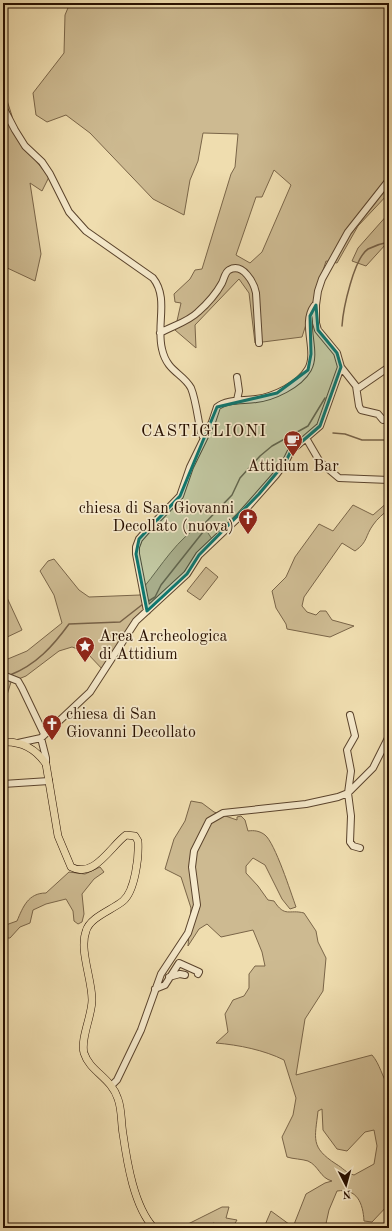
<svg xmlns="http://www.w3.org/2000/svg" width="392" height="1231" font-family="'Old Standard TT',serif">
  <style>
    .green { fill: #cdba91; stroke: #7a6548; fill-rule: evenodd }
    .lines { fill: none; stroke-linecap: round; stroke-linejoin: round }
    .stream { stroke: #776146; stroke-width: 1.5 }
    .minor-casing { stroke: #5a432c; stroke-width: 8 }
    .major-casing { stroke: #281000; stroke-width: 8 }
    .minor { stroke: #f5e9cb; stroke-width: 6 }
    .major { stroke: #efddaf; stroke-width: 7 }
    .marked { fill: #0f766e; fill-opacity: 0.2; stroke: #0f766e; stroke-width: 3; stroke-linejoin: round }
    .labels { text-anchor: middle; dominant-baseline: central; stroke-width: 3.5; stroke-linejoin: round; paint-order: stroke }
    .poi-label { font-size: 16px; fill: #281000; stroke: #f5e9cb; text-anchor: start }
    .neighbourhood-label { font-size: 17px; letter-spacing: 1px; fill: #281000; stroke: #f5e9cb }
  </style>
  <rect width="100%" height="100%" fill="#efddaf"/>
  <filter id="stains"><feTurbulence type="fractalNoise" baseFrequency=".005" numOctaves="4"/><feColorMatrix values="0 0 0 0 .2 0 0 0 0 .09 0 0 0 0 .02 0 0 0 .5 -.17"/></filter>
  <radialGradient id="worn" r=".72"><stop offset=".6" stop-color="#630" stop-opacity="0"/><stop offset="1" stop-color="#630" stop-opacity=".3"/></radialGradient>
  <path class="green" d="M70 3H389V193L358 226 337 263 326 261 302 337 255 343 249 293 239 279 195 325 196 348 175 330 181 303 175 302 174 294 190 279 195 270 202 269 231 174 235 167 238 134 203 133 198 161 190 180 184 215 153 199 90 133 66 115 47 122 36 115 33 93 64 53 65 15ZM274 170 291 185 262 252 250 263 236 255 256 197H262Z
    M3 88 12 116 11 127 22 144 49 177 42 191 30 183 41 254 35 281 3 266Z
    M389 213V247L386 244 366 266 352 261 358 248Z
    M389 501V509C383 514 377 519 373 525 365 536 368 542 355 551L342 543 304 597 302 606 307 612 316 615 320 611H326L332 620 354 626 330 637 287 629 286 624 276 608 272 591 286 577 295 557 319 524 333 531 353 505 373 515Z
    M202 524 212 539 172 586 137 623 105 672 86 652 72 647 59 651 26 676 11 682 7 695H3V661L27 651 62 623 54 595 40 571 48 561 54 559 79 590 89 597 140 595 144 587C162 565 177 539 202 524Z
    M206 567 218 577 200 600 187 591Z
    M3 589 22 630 3 639Z
    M191 801 202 803 214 812 237 820V817L241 816 245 820 248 831C254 830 260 831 265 835 275 843 291 893 296 907L290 909 282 899 265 865 253 858 246 866V873L258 886 268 900 274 901C285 918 289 909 304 913L316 931 318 942 326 958 323 991 305 1019 296 1075 372 1055C380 1064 382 1077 389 1087V1204L372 1222 364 1221C363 1203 357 1188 337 1191L329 1210 325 1228H257L258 1225H265L271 1211 293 1227 306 1194 325 1183 332 1181C320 1178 319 1166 308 1161 302 1159 293 1159 287 1157L282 1137 293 1115 296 1098 284 1060C264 1050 239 1045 216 1043L228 1032 225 1014 233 1000 244 996 249 988V974L255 966H265L262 952 253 930 221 937 207 924 199 929 188 946 191 908 181 877 165 869 174 839 185 821ZM322 1109 323 1130 337 1149 347 1151 365 1132 374 1130 377 1146 374 1164 354 1175C346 1173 343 1168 336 1164 310 1147 315 1139 318 1111Z
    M100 867 104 872 94 879 82 894 84 914 82 922 78 924 74 921 73 911 66 899 46 904 33 910 30 923 20 927 10 938H3V926L17 921C23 907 28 893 46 893L69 872 85 874Z
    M222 1207H229L226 1218 237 1220 232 1228 213 1223 209 1228H180Z"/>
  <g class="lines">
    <path class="stream" d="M342 326C343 309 354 258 368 249 374 246 383 243 389 242
      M333 433 345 434 362 440H389
      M147 602 155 597 161 585 203 532 206 528 205 523 232 495 240 478 260 456 272 446 308 426 325 398
      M10 675C36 665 53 646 69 624L120 622 143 604"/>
    <defs>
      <path id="minor" d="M3 107 15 130 25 146 42 162 50 174 69 212 86 231 153 278C169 298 156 325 162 349 167 372 183 373 191 388 196 400 198 420 201 433L203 437
        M160 333C172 326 188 322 198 312 207 304 216 294 222 283 224 279 225 272 229 270 243 262 254 283 256 293L259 343
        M341 367 356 386 359 406 361 410 378 414 383 420 389 418
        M357 389 389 367
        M237 400 239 391 237 377
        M306 438 320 462 339 478 389 480
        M147 611 136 554V547L139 539 147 530 180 496 190 467 212 422 217 407C227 399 243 401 256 399 273 397 299 385 308 369 318 351 301 324 314 306
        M3 675 18 681 22 688 44 734
        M350 715 355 736 347 750 351 771 348 793 351 816 350 842 353 846 360 848
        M41 738 46 758V764
        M18 743 41 738 90 692 136 621 187 574 199 555 239 517 276 475 285 463 291 451 320 426 341 367 337 353 318 330 316 323V305L318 291 322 279 348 232 389 180
        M3 784 49 781
        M169 977 180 974 185 975
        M155 989 165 985 179 963 199 972 198 974
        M112 1085 117 1080 141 1030 161 974 188 933 197 905 192 867 194 851 209 821 223 813 306 804 338 797 348 793 373 768 389 736"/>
      <path id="major" d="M3 742C22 741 36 749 46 764L58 836 71 867C94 879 110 847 126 835L135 836 138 841C139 857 135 891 123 901 112 910 90 917 86 931 79 950 92 979 92 1000 92 1016 80 1039 84 1053 90 1072 111 1077 118 1099 122 1110 121 1123 123 1134 127 1162 134 1207 154 1228"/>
    </defs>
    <use href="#minor" class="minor-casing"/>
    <use href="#major" class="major-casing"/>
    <use href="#minor" class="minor"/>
    <use href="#major" class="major"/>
  </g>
  <path class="marked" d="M316 305 318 330 337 353 341 367 320 426 291 451 285 463 259 494 199 555 187 574 147 611 136 554 139 539 180 496 217 407 277 393 308 370 311 354 310 316Z"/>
  <defs>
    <symbol id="cafe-pin" viewBox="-11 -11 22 30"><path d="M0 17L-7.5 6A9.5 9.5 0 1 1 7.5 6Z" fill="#8f2418" stroke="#f5e9cb"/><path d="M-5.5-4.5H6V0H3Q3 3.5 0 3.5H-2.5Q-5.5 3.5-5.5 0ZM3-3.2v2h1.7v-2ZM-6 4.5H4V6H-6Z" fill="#fff"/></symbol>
    <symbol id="church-pin" viewBox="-11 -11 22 30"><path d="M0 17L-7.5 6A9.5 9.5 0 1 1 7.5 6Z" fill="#8f2418" stroke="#f5e9cb"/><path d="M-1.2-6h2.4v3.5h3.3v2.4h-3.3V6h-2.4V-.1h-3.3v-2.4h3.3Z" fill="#fff"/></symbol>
    <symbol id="sight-pin" viewBox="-11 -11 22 30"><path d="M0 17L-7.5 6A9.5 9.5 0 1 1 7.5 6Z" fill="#8f2418" stroke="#f5e9cb"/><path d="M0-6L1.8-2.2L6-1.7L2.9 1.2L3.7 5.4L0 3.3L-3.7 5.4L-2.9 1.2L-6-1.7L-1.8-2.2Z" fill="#fff"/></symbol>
  </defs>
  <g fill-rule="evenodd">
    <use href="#cafe-pin" x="282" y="429" width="22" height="30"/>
    <use href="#church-pin" x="237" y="507" width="22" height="30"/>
    <use href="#sight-pin" x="74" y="635" width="22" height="30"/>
    <use href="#church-pin" x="41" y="713" width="22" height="30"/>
  </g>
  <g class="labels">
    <g class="poi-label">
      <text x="293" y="467" text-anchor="middle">Attidium Bar</text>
      <text x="234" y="509" text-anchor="end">chiesa di San Giovanni<tspan x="234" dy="18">Decollato (nuova)</tspan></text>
      <text x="99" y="637">Area Archeologica<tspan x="99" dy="18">di Attidium</tspan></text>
      <text x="66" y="715">chiesa di San<tspan x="66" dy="18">Giovanni Decollato</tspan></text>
    </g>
    <g class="neighbourhood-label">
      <text x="204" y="431">CASTIGLIONI</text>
    </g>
  </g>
  <rect width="392" height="1231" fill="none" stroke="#efddaf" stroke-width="16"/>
  <rect x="4" y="4" width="384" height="1223" fill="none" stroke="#281000" stroke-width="2"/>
  <rect x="8" y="8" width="376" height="1215" fill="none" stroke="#281000"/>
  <g transform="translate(346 1185) rotate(174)" stroke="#f5e9cb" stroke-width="3" paint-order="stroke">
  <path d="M0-3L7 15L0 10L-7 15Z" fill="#281000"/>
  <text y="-6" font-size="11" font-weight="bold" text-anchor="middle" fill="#281000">N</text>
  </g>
  <rect width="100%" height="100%" filter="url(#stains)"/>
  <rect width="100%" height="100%" fill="url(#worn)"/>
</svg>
